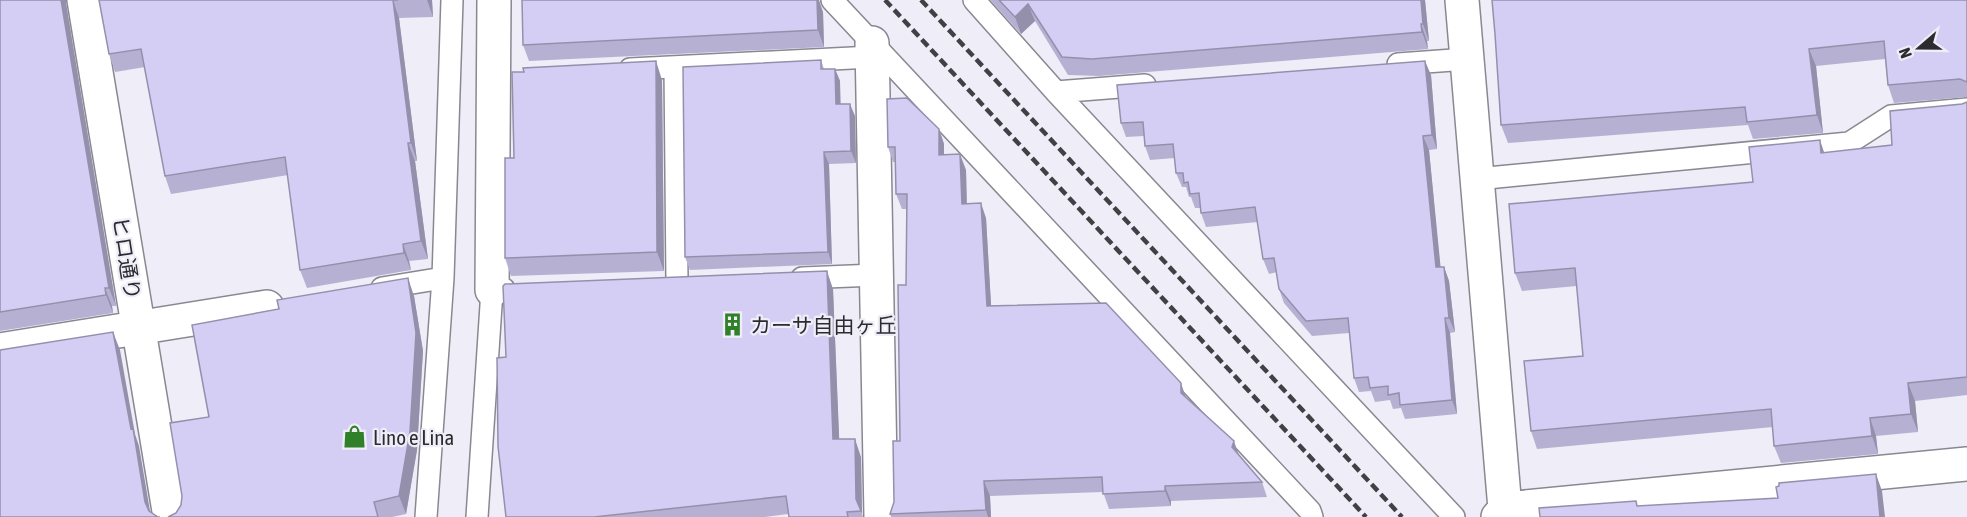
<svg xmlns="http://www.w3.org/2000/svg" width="1967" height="517" font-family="'Asap Condensed','Noto Sans JP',sans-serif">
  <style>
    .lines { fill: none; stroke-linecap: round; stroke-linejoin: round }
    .service-casing { stroke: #898891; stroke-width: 24 }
    .minor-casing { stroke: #898891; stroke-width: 36 }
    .service { stroke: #fff; stroke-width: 21 }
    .minor { stroke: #fff; stroke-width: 33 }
    .rail { stroke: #414044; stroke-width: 4.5; stroke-dasharray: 9 4.5; stroke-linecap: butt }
    .wall { fill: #b6b1d3 }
    .shaded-wall { fill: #9490ac }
    .building { fill: #d4cef5; stroke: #9490ac; stroke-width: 1.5 }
    .labels { text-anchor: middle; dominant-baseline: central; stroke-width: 4.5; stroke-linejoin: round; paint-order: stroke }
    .street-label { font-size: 21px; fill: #2c2b2f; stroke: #efedf8 }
    .poi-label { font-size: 21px; fill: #2c2b2f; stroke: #efedf8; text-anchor: start }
  </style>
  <rect width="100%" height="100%" fill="#efedf8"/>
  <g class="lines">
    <defs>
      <path id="service" d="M832 0 1310 511 1312 517
        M974 0 1056 92 1454 517
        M1398 64 1467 59
        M675 67 677 282
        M630 69 872 57
        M1056 92 1145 85
        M1477 179 1849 143 1891 116 1967 109
        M802 278 876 275
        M382 288 443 278
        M426 517 443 278 452 0
        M477 517 492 290 504 289"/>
      <path id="minor" d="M84 0 170 517
        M1462 0 1505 509 1498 517
        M872 43 881 517
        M492 290 494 0
        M0 350 267 307
        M1505 509 1967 464"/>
    </defs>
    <use href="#service" class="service-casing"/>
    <use href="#minor" class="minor-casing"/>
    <use href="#service" class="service"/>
    <use href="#minor" class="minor"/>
    <path class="rail" d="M885 0 1366 517
      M921 0 1402 517"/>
  </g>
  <path class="wall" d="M0 0 66 3 116 306H112L113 313 0 331Z
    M99 0H432L433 17 399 18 417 161H415L428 259 409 261 411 270 307 288 300 270 288 175 171 194 165 176 145 67 115 72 109 54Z
    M990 0H1425L1429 41H1427L1428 49 1099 76 1068 75 1035 21 1021 34Z
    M1967 0V97L1894 103 1888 85 1885 59 1816 66 1823 133 1753 139 1748 125 1508 143 1501 125 1495 34Z
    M823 12 824 47 529 61 523 45Z
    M821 60 824 69H835L840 81V104L855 116 856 163 829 164 832 264 690 270 685 257Z
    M524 72 662 80 664 271 511 276 505 258 514 158Z
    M1431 75 1437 149 1429 150 1440 267H1444L1449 281 1455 332 1450 333 1457 414 1405 419 1401 408 1393 409 1390 400 1375 402 1371 391 1359 392 1354 378 1349 333 1312 336 1284 303 1279 289 1277 272 1269 274 1263 259 1258 222 1206 227 1201 213 1200 208H1195L1191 197H1189L1186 187H1182L1176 173 1175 158 1150 160 1145 146 1144 136 1126 137 1121 123Z
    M1967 102V395L1915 401 1918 432 1876 436 1878 454 1781 463 1774 446 1773 427 1537 449 1531 431 1583 356 1577 286 1522 291 1515 273 1753 182 1825 153 1892 145Z
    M939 129 944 144V155L966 170 967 204 986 218 991 306 1186 398 1262 482 1267 497 1171 501V506L1109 509 1103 492 990 496 991 517H891L890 514 894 502 900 441 906 285 907 209H902L896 194 895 162H893L888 147Z
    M833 289 839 439 861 457 862 514 863 517H789L788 514 765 517H506V357Z
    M414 296 423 351 417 450 406 514 392 517H168L176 513 181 505 209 417Z"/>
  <path class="shaded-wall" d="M61 0H66V3L116 306 109 288Z
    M393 0 399 18 417 161 411 143Z
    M427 0H432L433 17Z
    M817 0H819L823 12 824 47 818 30Z
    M1421 0H1425L1429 41 1423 24Z
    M1028 4 1035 21 1021 34 1015 17Z
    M1421 24 1427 41 1428 49 1422 32Z
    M1809 49 1816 66 1823 133 1817 115Z
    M656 61 662 80 664 271 657 252Z
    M1425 61 1431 75 1437 149 1432 135Z
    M835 69 840 81 841 117 836 104Z
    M850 104 855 116 856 163 851 151Z
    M939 129 944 144V170L939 155Z
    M1423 136 1429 150 1442 281 1436 267Z
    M1820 140 1826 158 1821 153Z
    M408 143 415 161 428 259 421 241Z
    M824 152 829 164 832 264 828 252Z
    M960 154 966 170 967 219 962 204Z
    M981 203 986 218 992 321 987 306Z
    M403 244 409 261 411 270 404 253Z
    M1444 267 1449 281 1455 332 1449 318Z
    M827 271 833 289 840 458 833 439Z
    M408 278 414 296 423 351 417 450 406 514 399 496Z
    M105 288 112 306 113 313 106 295Z
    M1445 318 1450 333 1457 414 1452 400Z
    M113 332 120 350 135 434 139 446 151 517 145 502Z
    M1181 383 1186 398 1181 393Z
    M1908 383 1915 401 1918 432 1911 414Z
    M1870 418 1876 436 1878 454 1872 436Z
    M855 439 861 457 862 514 856 499Z
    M1234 441 1239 456 1232 447Z
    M1876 474 1882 491 1885 517H1880Z
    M984 481 990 496 991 517H988L986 510Z
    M1165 486 1171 501V506L1165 491Z"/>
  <path class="building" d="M0 0H61L109 288H105L106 295 0 312Z
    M99 0H398H393L411 143H408L421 241 403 244 404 253 300 270 285 157 165 176 141 49 109 54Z
    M522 0H817L818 30 523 45Z
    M999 0H1421L1423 24H1421L1422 32 1092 59 1062 57 1028 4 1015 17Z
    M1492 0H1967V82L1960 79 1888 85 1884 41 1809 49 1817 115 1747 122 1745 107 1501 125 1495 34Z
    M821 60V69H835L836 104H850L851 151 824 152 828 252 685 257 683 67Z
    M656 61 657 252 505 258V158H514L512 72H524L523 68Z
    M1425 61 1432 135 1423 136 1436 267H1444L1449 318H1445L1452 400 1400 405 1399 393 1388 395V386L1370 388 1368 377 1354 378 1348 318 1306 321 1279 289 1274 258 1263 259 1255 207 1201 213 1199 193 1190 194 1188 182 1184 183 1183 173H1176L1173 144 1145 146 1143 122 1121 123 1117 85Z
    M907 98 939 129V155L960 154 962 204 981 203 987 306 1106 303 1181 383V393L1234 441 1232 447 1262 482 1165 486V491L1103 494 1102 477 984 481 986 510 890 514 894 502 893 441H900L898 285H906L907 194H896L895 147H888L887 99Z
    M1967 102V377L1908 383 1911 414 1870 418 1872 436 1774 446 1771 409 1531 431 1524 361 1583 356 1575 268 1515 273 1509 204 1753 182 1749 147 1820 140 1821 153 1892 145 1890 111 1962 104Z
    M827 271 833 439H855L856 499 861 511 847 512 848 517H789L786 496 594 517H506L498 446 497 358 506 357 503 286 505 284Z
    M408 278 416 333 410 432 399 496 374 502 378 517H168L176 513 181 505 182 496 170 423 209 417 192 325 279 309 277 300Z
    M113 332 131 429 133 428 145 502 149 511 158 517H160H0V350Z
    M1876 474 1880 517H1540L1539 508 1636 501 1637 506 1778 498 1776 487 1779 486V483Z"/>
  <defs>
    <symbol id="building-bare" viewBox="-9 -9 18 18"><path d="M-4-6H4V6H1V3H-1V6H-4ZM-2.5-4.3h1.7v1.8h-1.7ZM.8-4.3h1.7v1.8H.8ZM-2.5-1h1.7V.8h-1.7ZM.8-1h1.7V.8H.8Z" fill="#307f29" stroke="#efedf8" stroke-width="2.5" paint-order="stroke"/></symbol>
    <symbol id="shop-bare" viewBox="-9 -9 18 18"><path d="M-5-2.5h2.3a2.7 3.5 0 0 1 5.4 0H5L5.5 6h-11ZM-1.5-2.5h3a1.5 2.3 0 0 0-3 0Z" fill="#307f29" stroke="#efedf8" stroke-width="2.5" paint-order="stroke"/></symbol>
  </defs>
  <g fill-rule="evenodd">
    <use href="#building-bare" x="716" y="308" width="33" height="33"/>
    <use href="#shop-bare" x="338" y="420" width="33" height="33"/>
  </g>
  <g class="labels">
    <g class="street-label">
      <text transform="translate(127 258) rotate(81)">ヒロ通り</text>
    </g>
    <g class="poi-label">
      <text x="750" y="325">カーサ自由ヶ丘</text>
      <text x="373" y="437">Lino e Lina</text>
    </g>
  </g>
  <g transform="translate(1919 48) rotate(250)" stroke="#efedf8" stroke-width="4.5" paint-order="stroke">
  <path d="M0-4.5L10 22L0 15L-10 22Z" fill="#2c2b2f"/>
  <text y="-9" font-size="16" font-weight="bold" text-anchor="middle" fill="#2c2b2f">N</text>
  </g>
</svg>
